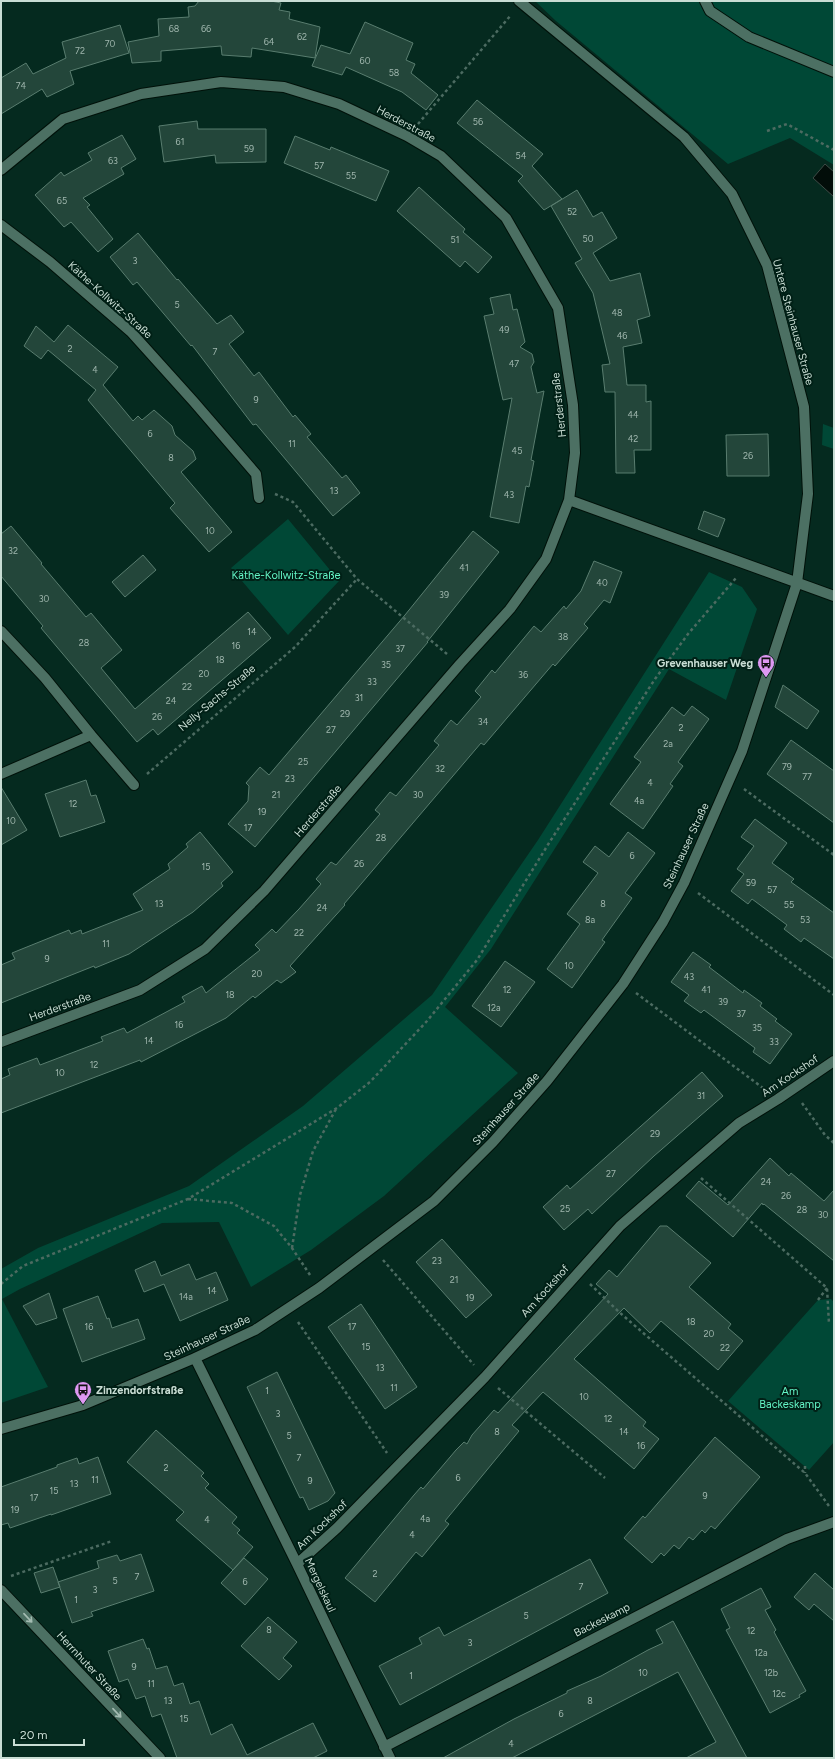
<svg xmlns="http://www.w3.org/2000/svg" width="835" height="1759" font-family="Figtree,sans-serif">
  <style>
    .green { fill: #004836 }
    .water { fill: #020d09; stroke: #3e4b46 }
    .building { fill: #23463a; stroke: #597d6f }
    .lines { fill: none; stroke-linecap: round; stroke-linejoin: round }
    .street-casing { stroke: #001109; stroke-width: 12 }
    .path { stroke: #4c6b61; stroke-width: 2.5; stroke-dasharray: 3 3; stroke-linecap: butt }
    .street { stroke: #4c7063; stroke-width: 10 }
    .oneway { stroke: #a4bcb2 }
    .labels { text-anchor: middle; dominant-baseline: central; stroke-width: 4; stroke-linejoin: round; paint-order: stroke }
    .number-label { font-size: 9px; fill: #a0b7ae }
    .street-label { font-size: 11px; fill: #c9ddd4; stroke: #002016 }
    .park-label { font-size: 11px; fill: #63f5c6; stroke: #002016 }
    .poi-label { font-size: 11px; font-weight: bold; fill: #c9ddd4; stroke: #002016; text-anchor: end }
  </style>
  <rect width="100%" height="100%" fill="#052a1f"/>
  <path class="green" d="M535 1H834V165L790 138 728 164 556 21Z
    M823 424 834 428V449L822 445Z
    M288 519 339 581 288 635 231 568Z
    M709 572 742 587 757 609 726 700 669 669 491 949 445 1007 518 1073 384 1196 311 1250 251 1287 219 1222 162 1223 20 1289 2 1299 48 1387 1 1403V1269L38 1248 189 1186 303 1106 432 995 538 840Z
    M831 1299 834 1302V1442L809 1470 728 1401 818 1300Z"/>
  <path class="water" d="M825 164 834 172V197L813 178Z"/>
  <path class="building" d="M199 1H271L281 3 279 10 290 12 289 19 320 27 315 58 252 48 251 57 222 55 221 46 161 51V61L132 63 128 42 159 36 158 19 189 17 188 7 195 6Z
    M365 22 413 43 406 60 415 64 411 73 438 95 426 110 402 92 346 67 342 75 312 66 321 45 350 54Z
    M120 25 129 53 70 71 74 84 47 97 42 89 1 114V78L26 63 33 74 66 58 62 42Z
    M477 100 543 154 532 166 562 199 544 210 518 181 523 176 457 123Z
    M197 121 198 129H266V162L216 163 215 155 164 162 159 126Z
    M122 135 136 159 121 168 124 174 83 198 90 205 87 207 113 239 98 252 71 222 64 227 35 195 61 172 64 176 92 160 88 153Z
    M295 136 330 150 331 147 389 171 376 201 284 163Z
    M419 187 465 229 463 232 492 257 478 273 465 261 460 267 397 211Z
    M577 190 593 217 602 212 617 238 593 253 610 281 640 273 650 316 637 320 642 343 623 347 627 385H646V402L651 401V450H634L635 473H616L615 392H605L602 365 610 364 593 293 575 263 582 259 551 206Z
    M138 233 177 280 178 279 217 324 231 315 244 332 229 344 254 376 259 372 293 417 295 415 311 434 307 437 342 478 346 475 360 493 333 516 256 424 253 425 192 345 191 346 137 282 133 285 110 257Z
    M510 294 513 310 517 309 525 342 520 347 532 354 534 362 531 367 537 393 544 391 531 460 534 461 529 487 526 486 519 523 490 517 512 398 503 400 484 316 494 314 490 298Z
    M68 325 118 367 103 385 133 421 138 416 142 420 154 410 172 426 175 435 193 451 196 459 181 472 232 532 209 552 170 508 175 503 88 400 96 390 48 350 41 359 24 346 36 326 54 342Z
    M768 434 769 476H727L726 435Z
    M704 511 725 519 718 537 698 529Z
    M11 526 42 563 41 564 86 617 91 613 122 650 101 668 135 709 248 612 271 638 158 735 153 729 137 742 41 628 43 626 1 576V534Z
    M473 531 499 552 427 642H428L255 847 228 824 248 801 249 786 246 783 260 767 269 775 405 615Z
    M143 555 156 570 125 597 112 582Z
    M594 561 622 572 610 603 604 600 584 624 588 628 555 666 553 664 484 745 481 743 344 904 345 905 290 966 296 972 281 983 277 980 255 998 253 996 226 1018 141 1062 140 1060 1 1113V1079L10 1075 8 1069 37 1058 40 1065 103 1041 101 1037 124 1028 127 1033 185 1002 182 997 202 986 206 993 260 950 255 945 272 929 276 933 299 909 321 884 316 879 331 862 336 865 380 814 375 810 390 792 396 796 439 745 434 741 451 720 457 725 481 697 475 691 492 670 495 673 534 626 541 632 564 606 566 609 581 591Z
    M783 685 819 711 807 729 775 707Z
    M692 706 709 719 678 762 683 766 670 784 673 786 643 829 610 804 641 762 634 757 672 707 684 716Z
    M791 740 834 771V823L767 774Z
    M86 780 91 796 96 795 105 822 60 837 45 794Z
    M1 787 27 830 1 845Z
    M755 819 787 843 772 863 794 879 791 882 834 913V959L804 938 801 942 784 929 787 925 752 899 748 904 731 891 744 874 737 869 754 846 741 837Z
    M200 832 233 872 221 883 223 886 193 912 129 954 95 968 94 966 1 1003V965L15 959 12 953 69 930 71 934 81 930 82 934 143 910 133 894 170 869 168 864 188 847 186 844Z
    M628 832 655 853 625 893 632 898 602 940 605 942 572 988 547 969 580 924 567 914 598 873 583 862 595 846 609 857Z
    M693 952 711 965 709 967 743 993 744 990 762 1003 760 1006 777 1019 775 1021 792 1034 770 1064 753 1052 755 1048 704 1010 701 1013 684 1001 689 995 671 982Z
    M505 961 535 982 501 1027 472 1006Z
    M702 1072 723 1096 654 1156 592 1214 588 1209 564 1230 543 1207 567 1185 570 1189Z
    M770 1158 789 1176 791 1173 824 1201 834 1190V1261L764 1204 763 1205 762 1203 733 1237 686 1196 699 1181 728 1205Z
    M660 1226H667L711 1263 689 1287 731 1324 728 1328 743 1341 718 1370 661 1321 650 1333 624 1308 574 1359 646 1422 643 1426 659 1439 634 1469 543 1392 512 1425 519 1431 445 1521 449 1524 422 1557 416 1552 375 1602 345 1578 414 1495 421 1487 423 1489 456 1450 464 1442 467 1444 472 1435 494 1410 498 1413 608 1294 596 1284 609 1270 617 1277Z
    M442 1239 492 1295 466 1318 416 1262Z
    M155 1261 161 1276 189 1264 196 1280 216 1272 228 1300 180 1321 164 1284 144 1292 135 1270Z
    M49 1293 57 1318 36 1325 23 1306Z
    M98 1296 107 1319 109 1318 112 1328 138 1319 145 1339 82 1362 63 1309Z
    M361 1304 417 1387 385 1409 328 1327Z
    M277 1372 335 1493 328 1501 309 1510 303 1497 300 1498 247 1387Z
    M156 1430 204 1473 201 1476 209 1484 205 1488 237 1517 232 1523 240 1530 237 1533 253 1547 233 1570 176 1520 184 1512 127 1462Z
    M715 1437 760 1477 715 1529 711 1526 705 1533 702 1530 693 1540 689 1537 679 1549 674 1545 664 1556 661 1553 652 1563 624 1538 643 1516 645 1518Z
    M98 1457 111 1494 51 1515V1514L10 1528 8 1523 1 1525V1487L57 1467V1465L77 1458 79 1464Z
    M141 1554 154 1591 91 1612 93 1616 72 1623 58 1582 99 1568 97 1561 117 1555 120 1561Z
    M244 1558 268 1579 245 1605 221 1583Z
    M590 1559 608 1593 400 1705 379 1666 422 1644 419 1638 439 1627 444 1636Z
    M53 1567 60 1587 41 1593 34 1573Z
    M815 1573 834 1590V1621L814 1604 809 1610 794 1597Z
    M761 1588 771 1607 765 1610 776 1630 774 1632 806 1691 799 1695 800 1697 770 1713 726 1630 730 1628 721 1609Z
    M268 1617 297 1642 283 1658 292 1666 279 1680 241 1646Z
    M673 1621 747 1758H686L716 1742 678 1672 512 1758H443L514 1719 567 1693V1691L601 1676 648 1650 663 1643 656 1630Z
    M143 1639 147 1649 149 1648 156 1669 167 1666 174 1686 183 1683 190 1704 199 1701 211 1735 232 1724 247 1755 313 1723 327 1751 313 1758H177L161 1714 152 1717 145 1696 136 1699 128 1679 119 1682 108 1651Z"/>
  <g class="lines">
    <defs>
      <path id="street" d="M705 1 710 11 749 37 834 72
        M1 170 63 119 141 94 221 82 284 87 339 104 407 136 441 156 506 218 558 308 573 405 575 453 569 500 546 559 510 609 460 664 264 891 205 949 140 990 1 1042
        M1 225 50 262 131 332 194 402 256 474 259 498
        M569 500 834 596
        M1 631 45 678 91 735 1 774
        M91 735 134 785
        M195 1358 297 1564 390 1758
        M1 1429 83 1405 195 1358 255 1330 319 1288 434 1201 493 1142 547 1081 623 984 663 922 684 883 742 751 797 583 808 494 804 407 767 265 732 194 684 137 519 1
        M297 1564 337 1528 485 1377 620 1226 739 1123 778 1099 834 1061
        M1 1590 160 1758
        M384 1747 787 1539 834 1522"/>
    </defs>
    <use href="#street" class="street-casing"/>
    <path class="path" d="M418 124 511 15
      M767 131 787 124 834 150
      M275 494 293 502 357 579 447 654
      M147 774 295 647 357 579
      M744 789 834 855
      M698 893 834 995
      M636 993 763 1088
      M802 1103 825 1135 834 1143
      M701 1178 827 1288 829 1324
      M188 1199 232 1203 274 1226 292 1248 310 1275
      M292 1248 300 1195 313 1151 336 1109
      M383 1260 474 1365
      M1 1284 23 1266 188 1199 337 1108 370 1082 427 1021 477 960 549 843 655 679 688 634 736 578
      M590 1284 619 1312 805 1473 829 1506
      M818 1300 827 1288
      M298 1322 387 1453
      M498 1388 605 1478
      M805 1466V1473
      M11 1576 112 1541"/>
    <use href="#street" class="street"/>
  </g>
  <defs><path id="oneway-shaft" d="M-6 0H5M1.5-3L5.5 0L1.5 3" fill="none" stroke-width="1.6" stroke-linecap="round" stroke-linejoin="round"/></defs>
  <g class="oneway">
    <use href="#oneway-shaft" transform="translate(28 1618) rotate(47)"/>
    <use href="#oneway-shaft" transform="translate(117 1713) rotate(47)"/>
  </g>
  <defs>
    <symbol id="bus-pin" viewBox="-11 -11 22 30"><path d="M0 17L-7.5 6A9.5 9.5 0 1 1 7.5 6Z" fill="#de98f2" stroke="#002016"/><path d="M-5-6H5V4H4V6H2V4H-2V6H-4V4H-5ZM-3.5-4V0h7V-4ZM-3.5 1.2v1.5H-2V1.2ZM2 1.2v1.5H3.5V1.2Z" fill="#111"/></symbol>
  </defs>
  <g fill-rule="evenodd">
    <use href="#bus-pin" x="756" y="653" width="20" height="27"/>
    <use href="#bus-pin" x="73" y="1380" width="20" height="27"/>
  </g>
  <g class="labels">
    <g class="number-label">
      <text x="174" y="28">68</text>
      <text x="206" y="28">66</text>
      <text x="302" y="36">62</text>
      <text x="269" y="41">64</text>
      <text x="110" y="43">70</text>
      <text x="80" y="50">72</text>
      <text x="365" y="60">60</text>
      <text x="394" y="72">58</text>
      <text x="21" y="85">74</text>
      <text x="478" y="121">56</text>
      <text x="180" y="141">61</text>
      <text x="249" y="148">59</text>
      <text x="521" y="155">54</text>
      <text x="113" y="160">63</text>
      <text x="319" y="165">57</text>
      <text x="351" y="175">55</text>
      <text x="62" y="200">65</text>
      <text x="572" y="211">52</text>
      <text x="588" y="238">50</text>
      <text x="455" y="239">51</text>
      <text x="135" y="260">3</text>
      <text x="177" y="304">5</text>
      <text x="617" y="312">48</text>
      <text x="504" y="329">49</text>
      <text x="622" y="335">46</text>
      <text x="70" y="348">2</text>
      <text x="215" y="351">7</text>
      <text x="514" y="363">47</text>
      <text x="95" y="369">4</text>
      <text x="256" y="399">9</text>
      <text x="633" y="414">44</text>
      <text x="150" y="433">6</text>
      <text x="633" y="438">42</text>
      <text x="292" y="443">11</text>
      <text x="517" y="450">45</text>
      <text x="748" y="455">26</text>
      <text x="171" y="457">8</text>
      <text x="334" y="490">13</text>
      <text x="509" y="494">43</text>
      <text x="210" y="530">10</text>
      <text x="13" y="550">32</text>
      <text x="464" y="567">41</text>
      <text x="602" y="582">40</text>
      <text x="444" y="594">39</text>
      <text x="44" y="598">30</text>
      <text x="252" y="631">14</text>
      <text x="563" y="636">38</text>
      <text x="84" y="642">28</text>
      <text x="236" y="645">16</text>
      <text x="400" y="648">37</text>
      <text x="220" y="659">18</text>
      <text x="386" y="664">35</text>
      <text x="204" y="673">20</text>
      <text x="523" y="674">36</text>
      <text x="372" y="681">33</text>
      <text x="187" y="686">22</text>
      <text x="359" y="697">31</text>
      <text x="171" y="700">24</text>
      <text x="345" y="713">29</text>
      <text x="157" y="716">26</text>
      <text x="483" y="721">34</text>
      <text x="681" y="727">2</text>
      <text x="331" y="729">27</text>
      <text x="668" y="743">2a</text>
      <text x="303" y="761">25</text>
      <text x="787" y="766">79</text>
      <text x="440" y="768">32</text>
      <text x="807" y="776">77</text>
      <text x="290" y="778">23</text>
      <text x="650" y="782">4</text>
      <text x="276" y="794">21</text>
      <text x="418" y="794">30</text>
      <text x="639" y="800">4a</text>
      <text x="73" y="803">12</text>
      <text x="262" y="811">19</text>
      <text x="11" y="820">10</text>
      <text x="248" y="827">17</text>
      <text x="381" y="837">28</text>
      <text x="632" y="855">6</text>
      <text x="359" y="863">26</text>
      <text x="206" y="866">15</text>
      <text x="751" y="882">59</text>
      <text x="772" y="889">57</text>
      <text x="159" y="903">13</text>
      <text x="603" y="903">8</text>
      <text x="789" y="904">55</text>
      <text x="322" y="907">24</text>
      <text x="590" y="919">8a</text>
      <text x="805" y="919">53</text>
      <text x="299" y="932">22</text>
      <text x="106" y="943">11</text>
      <text x="47" y="958">9</text>
      <text x="569" y="965">10</text>
      <text x="257" y="973">20</text>
      <text x="689" y="976">43</text>
      <text x="507" y="989">12</text>
      <text x="706" y="989">41</text>
      <text x="230" y="994">18</text>
      <text x="723" y="1001">39</text>
      <text x="494" y="1007">12a</text>
      <text x="741" y="1013">37</text>
      <text x="179" y="1024">16</text>
      <text x="757" y="1027">35</text>
      <text x="149" y="1040">14</text>
      <text x="774" y="1041">33</text>
      <text x="94" y="1064">12</text>
      <text x="60" y="1072">10</text>
      <text x="701" y="1095">31</text>
      <text x="655" y="1133">29</text>
      <text x="611" y="1173">27</text>
      <text x="766" y="1181">24</text>
      <text x="786" y="1195">26</text>
      <text x="565" y="1208">25</text>
      <text x="802" y="1209">28</text>
      <text x="823" y="1214">30</text>
      <text x="437" y="1260">23</text>
      <text x="454" y="1279">21</text>
      <text x="212" y="1290">14</text>
      <text x="186" y="1296">14a</text>
      <text x="470" y="1297">19</text>
      <text x="691" y="1321">18</text>
      <text x="89" y="1326">16</text>
      <text x="352" y="1326">17</text>
      <text x="709" y="1333">20</text>
      <text x="366" y="1346">15</text>
      <text x="725" y="1347">22</text>
      <text x="380" y="1367">13</text>
      <text x="394" y="1387">11</text>
      <text x="267" y="1390">1</text>
      <text x="584" y="1396">10</text>
      <text x="278" y="1413">3</text>
      <text x="608" y="1418">12</text>
      <text x="497" y="1431">8</text>
      <text x="624" y="1431">14</text>
      <text x="289" y="1435">5</text>
      <text x="641" y="1445">16</text>
      <text x="299" y="1457">7</text>
      <text x="166" y="1467">2</text>
      <text x="458" y="1477">6</text>
      <text x="95" y="1479">11</text>
      <text x="310" y="1480">9</text>
      <text x="74" y="1483">13</text>
      <text x="54" y="1490">15</text>
      <text x="705" y="1495">9</text>
      <text x="34" y="1497">17</text>
      <text x="15" y="1509">19</text>
      <text x="425" y="1518">4a</text>
      <text x="207" y="1519">4</text>
      <text x="412" y="1534">4</text>
      <text x="375" y="1573">2</text>
      <text x="137" y="1576">7</text>
      <text x="115" y="1580">5</text>
      <text x="245" y="1581">6</text>
      <text x="581" y="1586">7</text>
      <text x="95" y="1589">3</text>
      <text x="76" y="1599">1</text>
      <text x="526" y="1615">5</text>
      <text x="269" y="1629">8</text>
      <text x="751" y="1630">12</text>
      <text x="470" y="1642">3</text>
      <text x="761" y="1652">12a</text>
      <text x="134" y="1666">9</text>
      <text x="643" y="1672">10</text>
      <text x="771" y="1672">12b</text>
      <text x="411" y="1675">1</text>
      <text x="151" y="1683">11</text>
      <text x="779" y="1693">12c</text>
      <text x="168" y="1700">13</text>
      <text x="590" y="1700">8</text>
      <text x="561" y="1713">6</text>
      <text x="184" y="1718">15</text>
      <text x="511" y="1743">4</text>
    </g>
    <g class="street-label">
      <text transform="translate(406 124) rotate(28)">Herderstraße</text>
      <text transform="translate(110 300) rotate(42)">Käthe-Kollwitz-Straße</text>
      <text transform="translate(793 322) rotate(75)">Untere Steinhauser Straße</text>
      <text transform="translate(559 405) rotate(-96)">Herderstraße</text>
      <text transform="translate(217 698) rotate(-40)">Nelly-Sachs-Straße</text>
      <text transform="translate(318 811) rotate(-49)">Herderstraße</text>
      <text transform="translate(686 846) rotate(-65)">Steinhauser Straße</text>
      <text transform="translate(60 1007) rotate(-20)">Herderstraße</text>
      <text transform="translate(790 1076) rotate(-34)">Am Kockshof</text>
      <text transform="translate(506 1109) rotate(-48)">Steinhauser Straße</text>
      <text transform="translate(545 1291) rotate(-48)">Am Kockshof</text>
      <text transform="translate(207 1338) rotate(-25)">Steinhauser Straße</text>
      <text transform="translate(322 1525) rotate(-44)">Am Kockshof</text>
      <text transform="translate(320 1585) rotate(65)">Mergelskaul</text>
      <text transform="translate(602 1620) rotate(-27)">Backeskamp</text>
      <text transform="translate(89 1666) rotate(47)">Herrnhuter Straße</text>
    </g>
    <g class="park-label">
      <text x="286" y="575">Käthe-Kollwitz-Straße</text>
      <text x="790" y="1391">Am<tspan x="790" dy="13">Backeskamp</tspan></text>
    </g>
    <g class="poi-label">
      <text x="753" y="663">Grevenhauser Weg</text>
      <text x="96" y="1390" text-anchor="start">Zinzendorfstraße</text>
    </g>
  </g>
  <rect width="835" height="1759" fill="none" stroke="#c9ddd4" stroke-width="4"/>
  <path d="M14 1739v6h70v-6" fill="none" stroke="#c9ddd4" stroke-width="2"/>
  <text x="20" y="1739" font-size="12" fill="#c9ddd4" stroke="#002016" stroke-width="3" paint-order="stroke">20 m</text>
</svg>
